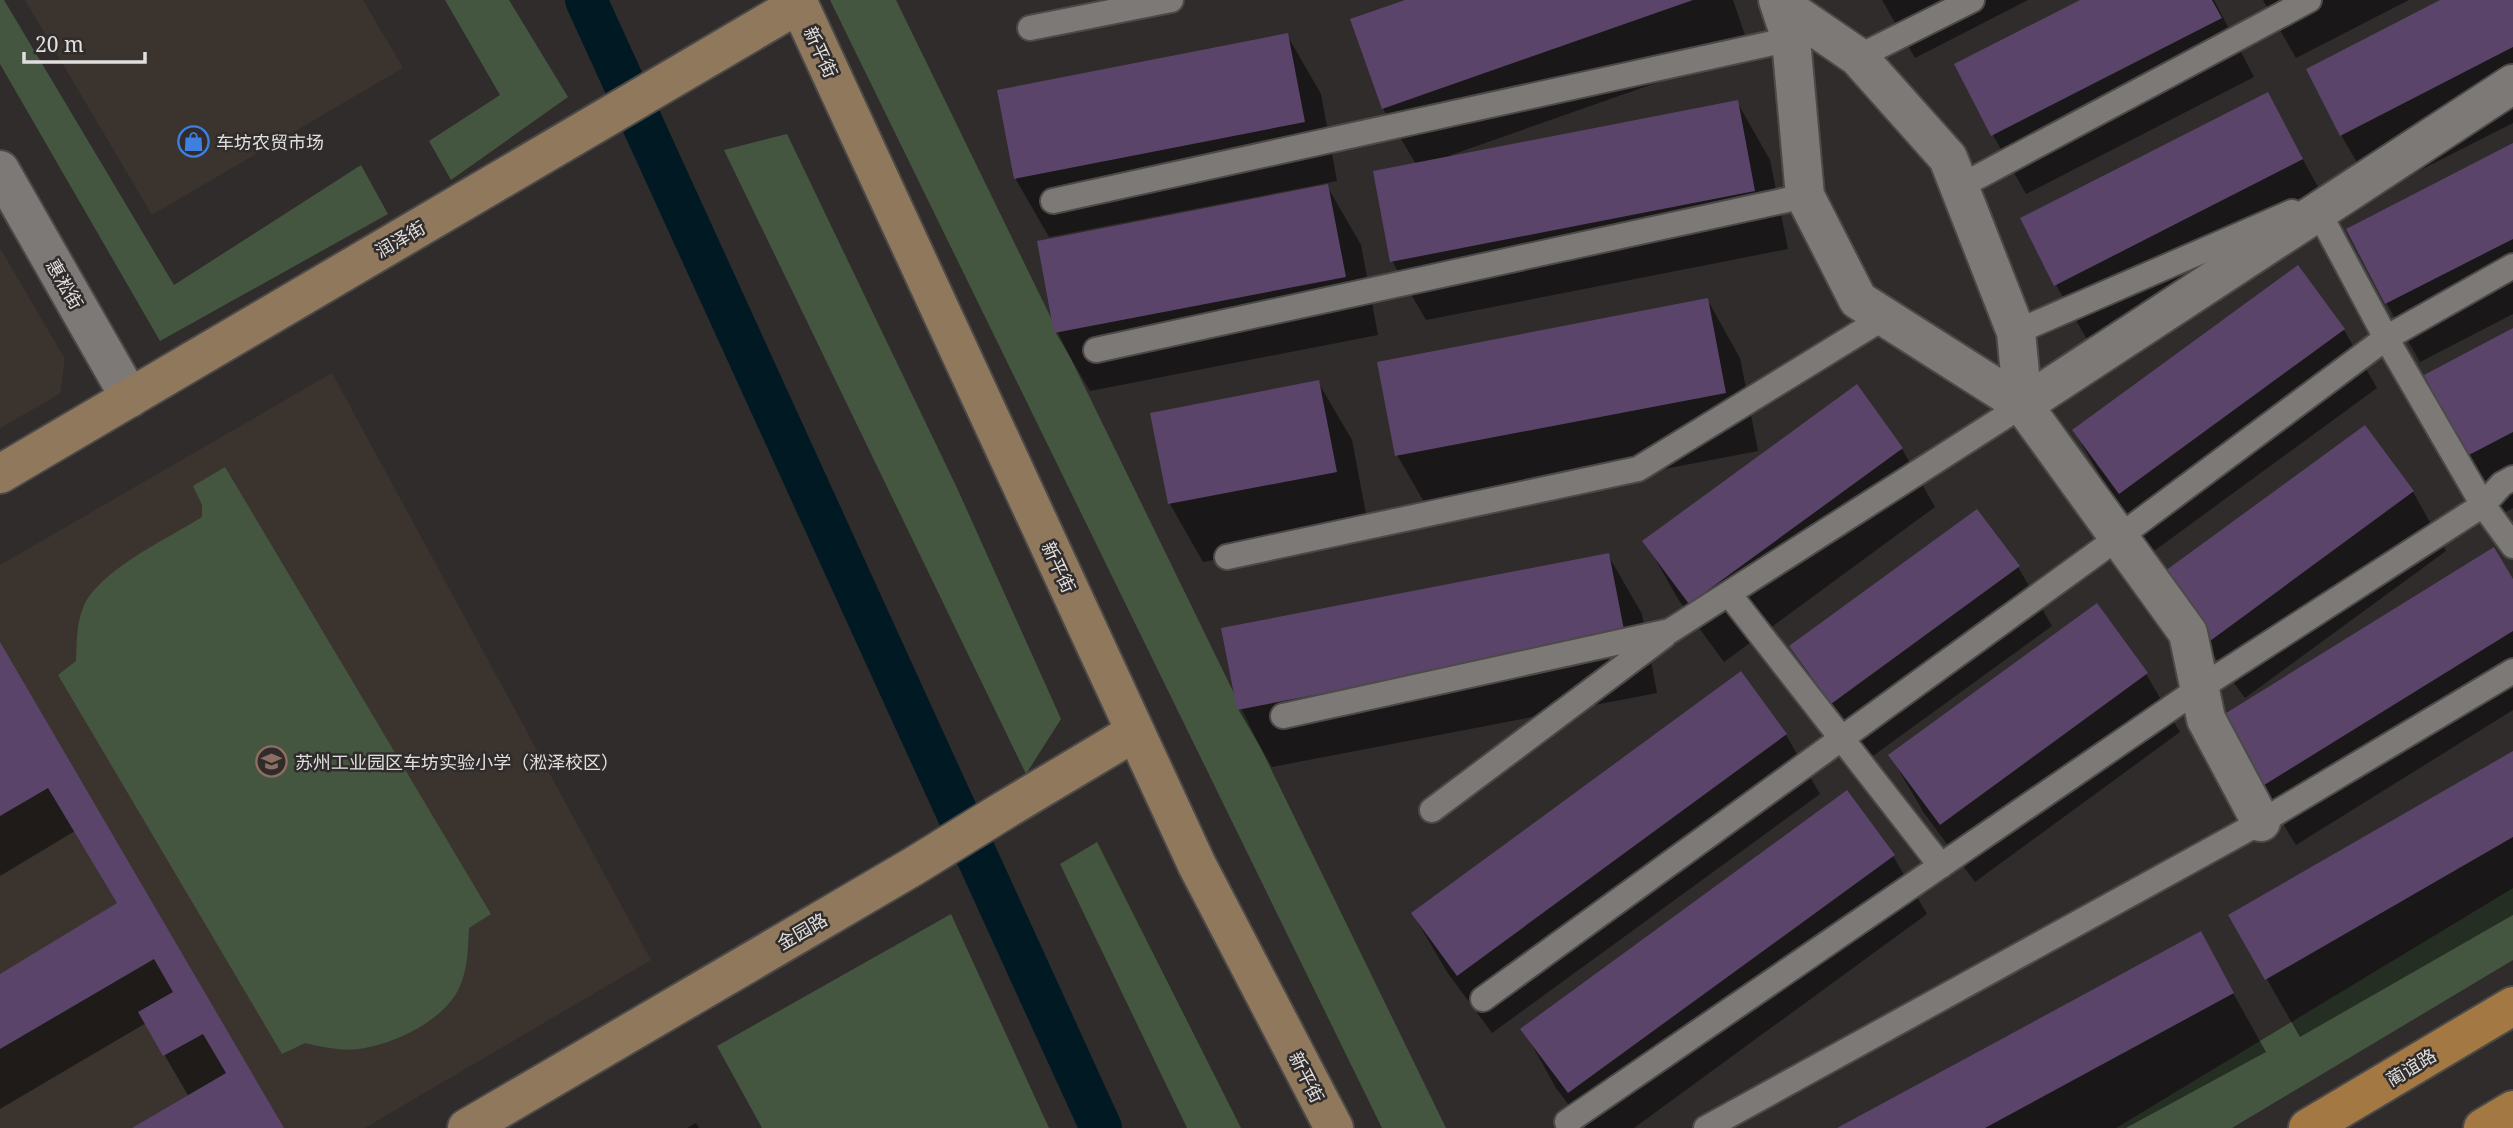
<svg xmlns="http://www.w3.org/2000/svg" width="2513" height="1128" font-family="'Noto Serif','Noto Sans SC',serif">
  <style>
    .built { fill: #3b332e }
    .green { fill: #455640 }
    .shadow { fill: #0007 }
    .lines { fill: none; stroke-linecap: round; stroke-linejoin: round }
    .canal { stroke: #001923; stroke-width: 42 }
    .building { fill: #5a446a }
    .lane-casing { stroke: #4c4a48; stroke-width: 28 }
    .street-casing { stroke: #4c4a48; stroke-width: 42 }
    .secondary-casing { stroke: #4c4a48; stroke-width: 42 }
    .primary-casing { stroke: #4c4a48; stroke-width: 42 }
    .lane { stroke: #7d7977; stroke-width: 24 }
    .street { stroke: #7d7977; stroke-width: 38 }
    .secondary { stroke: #90785d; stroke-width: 38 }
    .primary { stroke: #a37843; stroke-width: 38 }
    .labels { text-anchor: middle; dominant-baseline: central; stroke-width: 5; stroke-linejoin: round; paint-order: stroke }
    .street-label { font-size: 18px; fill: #e1dfde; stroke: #2f2c2b }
    .poi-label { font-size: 18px; fill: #e1dfde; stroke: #2f2c2b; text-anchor: start }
  </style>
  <rect width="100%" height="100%" fill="#2f2c2b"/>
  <path class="built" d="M25 0H363L403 68 152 215Z
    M0 248 65 359 60 394 0 428Z
    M332 373 651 960 365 1128H0V565Z"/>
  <path class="green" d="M0 0H4L174 285 361 165 388 214 160 341 0 64Z
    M445 0H509L568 97 451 180 429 141 500 95Z
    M830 0H896L1446 1128H1382Z
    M787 134 957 488 1061 719 1026 774 724 150Z
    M225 467 491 914 469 928C468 947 468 968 460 986 446 1020 393 1045 358 1049 340 1051 323 1047 305 1043L282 1054 58 675 76 661C77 643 76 625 83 608 97 571 169 538 202 517V505L193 486Z
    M1097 842 1241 1128H1187L1060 864Z
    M2513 888V960L2232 1128H2116Z
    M951 914 1049 1128H762L717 1046Z"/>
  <path class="shadow" d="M1410 0H1733L1750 50 1451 155 1452 157 1737 102 1770 160 1788 249 1426 320 1392 261 1416 164 1383 109 1352 20Z
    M1882 0H2028L1915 58Z
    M2084 0H2214L2254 77 2026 194 1993 135 1956 65Z
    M2263 0H2409L2296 58Z
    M2444 0H2513V123L2375 193 2341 135Z
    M1287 35 1321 94 1337 181 1049 237 1015 178Z
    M2267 94 2335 218 2089 343 2056 285Z
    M2513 145V314L2420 362 2387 304 2349 229Z
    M1327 186 1361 245 1378 335 1090 391 1056 333 1039 242Z
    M1707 299 1740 358 1758 451 1431 514 1397 455Z
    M2344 330 2377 388 2154 551 2108 489 2074 431Z
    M2513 330V508L2502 514 2468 455Z
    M1318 382 1352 440 1369 530 1203 562 1170 504 1152 414Z
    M2365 427 2413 492 2446 551 2245 698 2197 633Z
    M1902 449 1935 507 1724 662 1678 599 1645 541Z
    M1977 511 2018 567 2052 626 1866 761 1825 705 1792 647Z
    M1608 555 1642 614 1657 693 1272 767 1238 709Z
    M2513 582V710L2296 845 2254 777Z
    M0 645 282 1128H136L189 1097 146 1023 0 1109V976L119 904 75 831 0 876Z
    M1741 674 1786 735 1820 794 1492 1033 1447 972 1413 914Z
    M2146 674 2180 732 1975 882 1924 813 1890 755Z
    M2513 753V915L2300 1037 2230 915Z
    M1893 856 1927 914 1634 1128H1586L1556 1088 1523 1029Z
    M2200 934 2266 1052 2126 1128H1841Z
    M696 1123 699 1128H687Z"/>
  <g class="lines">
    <path class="canal" d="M586 0 1101 1128"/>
  </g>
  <path class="building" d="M1405 0H1693L1382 109 1350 19Z
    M2080 0H2212L2222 18 1991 136 1954 64Z
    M2440 0H2513V47L2340 136 2306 69Z
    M1288 33 1305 122 1014 179 997 90Z
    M2268 92 2303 159 2054 286 2020 218Z
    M1738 100 1755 191 1390 262 1373 171Z
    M2513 143V239L2385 304 2346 229Z
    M1328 184 1346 277 1054 333 1037 241Z
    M2298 265 2345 329 2119 494 2072 430Z
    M1708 298 1726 393 1395 456 1377 362Z
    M2513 328V432L2467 456 2424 375Z
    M1319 380 1337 472 1168 504 1150 413Z
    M1857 384 1903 448 1689 604 1642 541Z
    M2365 425 2414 491 2210 641 2161 574Z
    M1977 509 2020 566 1831 704 1789 646Z
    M2494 547 2513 579V631L2261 787 2218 718Z
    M1609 553 1625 635 1237 710 1221 628Z
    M2097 603 2148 673 1940 825 1888 755Z
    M0 642 284 1128H132L226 1073 203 1034 163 1056 138 1012 173 992 154 959 0 1049V974L117 903 48 788 0 816Z
    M1741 671 1787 734 1457 976 1411 913Z
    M2513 751V837L2265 980 2228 915Z
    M1847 790 1895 855 1568 1093 1520 1029Z
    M2201 931 2234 993 1985 1128H1837Z"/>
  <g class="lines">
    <defs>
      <path id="lane" d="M1030 28 1171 0
        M1858 57 1972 0
        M1959 187 2309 0
        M1053 201 1791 39
        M2318 211 2386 338 2483 505 2513 546
        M2016 332 2292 212
        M1096 350 1805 196
        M1227 557 1638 469 1885 317
        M1729 594 1941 866
        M1283 716 1670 631 2023 405
        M1432 810 1664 636
        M1483 999 2119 537 2386 338 2513 266
        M1567 1122 2200 688 2483 505 2502 484 2513 478
        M1706 1128 2261 822 2513 671"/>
      <path id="street" d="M1778 0 1791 39 1805 196 1858 300 2023 405 2188 633 2206 719 2261 822
        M1779 3 1858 57 1948 158 2016 332 2023 405 2513 84
        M0 170 130 398"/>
      <path id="secondary" d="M797 0 1197 865 1334 1128
        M0 474 799 4
        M467 1128 914 866 1003 811 1135 732"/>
      <path id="primary" d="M2308 1128 2513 1006
        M2483 1128 2513 1110"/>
    </defs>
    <use href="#lane" class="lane-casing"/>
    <use href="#street" class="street-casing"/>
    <use href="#secondary" class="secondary-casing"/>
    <use href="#primary" class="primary-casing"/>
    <use href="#lane" class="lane"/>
    <use href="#street" class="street"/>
    <use href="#secondary" class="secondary"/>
    <use href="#primary" class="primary"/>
  </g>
  <defs>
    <symbol id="shop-ring" viewBox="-11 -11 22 22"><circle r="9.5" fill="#2f2c2b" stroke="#3f7fe0" stroke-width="1.5"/><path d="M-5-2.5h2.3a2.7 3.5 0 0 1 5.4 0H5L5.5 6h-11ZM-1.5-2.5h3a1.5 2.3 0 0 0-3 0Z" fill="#3f7fe0"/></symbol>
    <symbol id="school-ring" viewBox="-11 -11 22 22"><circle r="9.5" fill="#2f2c2b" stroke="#8d6e63" stroke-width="1.5"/><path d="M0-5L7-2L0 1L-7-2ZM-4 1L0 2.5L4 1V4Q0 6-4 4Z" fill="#8d6e63"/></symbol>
  </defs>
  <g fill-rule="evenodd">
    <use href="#shop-ring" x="176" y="124" width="35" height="35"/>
    <use href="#school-ring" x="254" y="744" width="35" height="35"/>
  </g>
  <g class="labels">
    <g class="street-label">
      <text transform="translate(821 52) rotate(65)">新平街</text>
      <text transform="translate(400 239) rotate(-30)">润泽街</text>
      <text transform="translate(65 284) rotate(60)">惠淞街</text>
      <text transform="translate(1059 567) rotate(65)">新平街</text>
      <text transform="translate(802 931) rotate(-30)">金园路</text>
      <text transform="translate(2411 1067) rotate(-31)">蔺谊路</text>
      <text transform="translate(1307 1077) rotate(63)">新平街</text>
    </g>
    <g class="poi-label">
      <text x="216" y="142">车坊农贸市场</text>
      <text x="295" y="762">苏州工业园区车坊实验小学（淞泽校区）</text>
    </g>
  </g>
  <path d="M24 52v10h121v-10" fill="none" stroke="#e1dfde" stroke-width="3.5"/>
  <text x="35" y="52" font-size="21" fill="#e1dfde" stroke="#2f2c2b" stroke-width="5" paint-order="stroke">20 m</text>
</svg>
